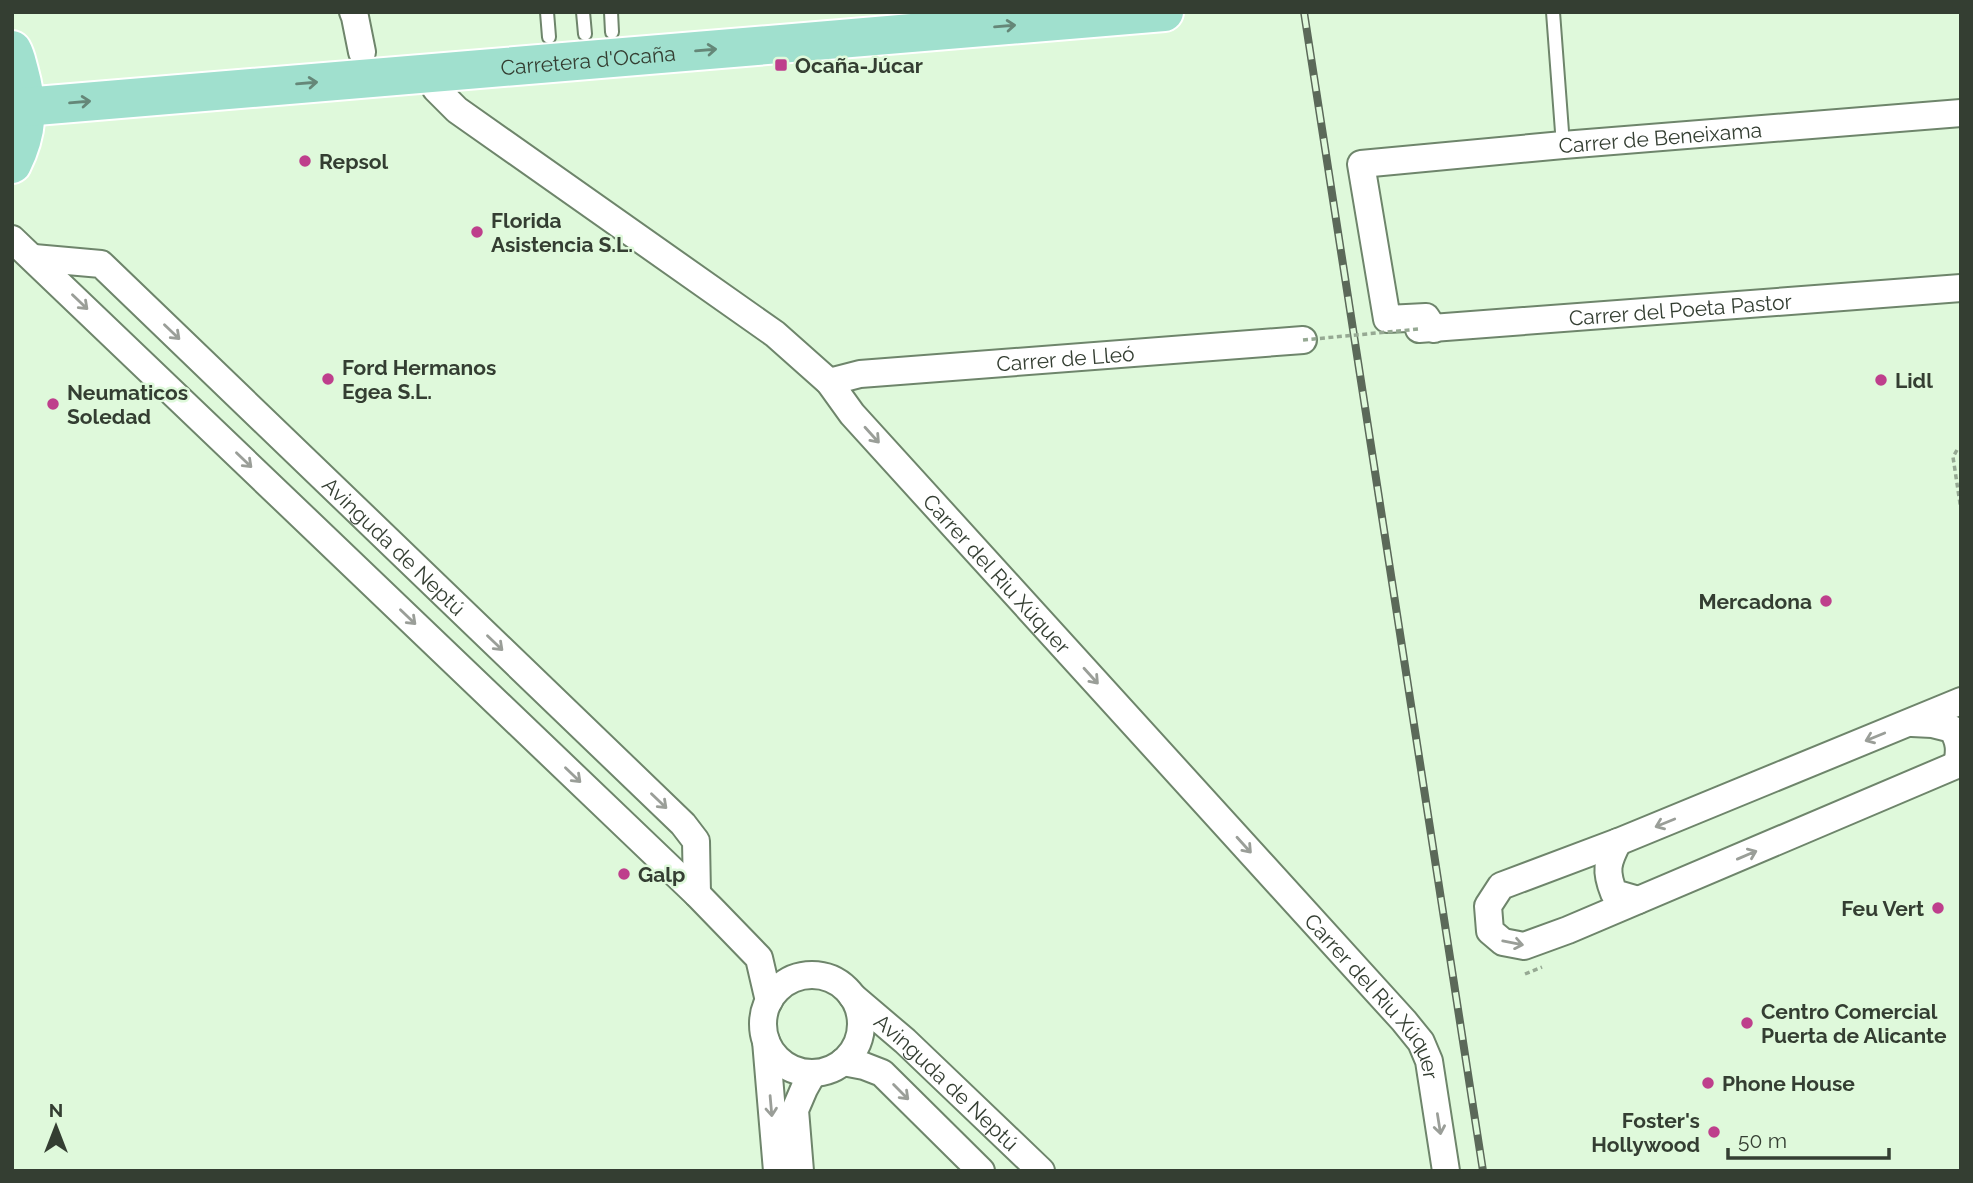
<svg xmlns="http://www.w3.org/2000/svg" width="1973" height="1183" font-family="Raleway,sans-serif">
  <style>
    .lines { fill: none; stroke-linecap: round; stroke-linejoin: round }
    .service-casing { stroke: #6e856b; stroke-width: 16 }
    .minor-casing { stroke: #6e856b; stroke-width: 30 }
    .primary-casing { stroke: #fff; stroke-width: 42 }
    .path { stroke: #96a993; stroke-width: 3.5; stroke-dasharray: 5 3.5; stroke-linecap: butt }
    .service { stroke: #fff; stroke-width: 12 }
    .minor { stroke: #fff; stroke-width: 26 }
    .primary { stroke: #a0e0ce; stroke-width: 38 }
    .rail-casing { stroke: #5b6959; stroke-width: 8 }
    .rail { stroke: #dff9db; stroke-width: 5; stroke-dasharray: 16; stroke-linecap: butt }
    .path-bridge { stroke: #96a993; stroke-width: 3.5; stroke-dasharray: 5 3.5; stroke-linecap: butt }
    .oneway { stroke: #658778 }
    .oneway2 { stroke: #9a9e98 }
    .poi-dot { fill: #be3f8c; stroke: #dff9db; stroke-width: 2.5 }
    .labels { text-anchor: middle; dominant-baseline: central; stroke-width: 5; stroke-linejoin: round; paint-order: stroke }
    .street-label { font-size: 21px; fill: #343e32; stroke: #dff9db }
    .poi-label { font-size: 21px; font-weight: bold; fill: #343e32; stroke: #dff9db; text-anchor: start }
  </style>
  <rect width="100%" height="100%" fill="#dff9db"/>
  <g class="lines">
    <defs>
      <path id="service" d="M547 12 549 37
        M583 12 585 34
        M611 12 612 32
        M1553 12 1563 145"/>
      <g id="minor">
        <path d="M353 12 355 17 362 52"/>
        <path id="s1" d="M434 72 436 89 457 110 775 334 829 382 852 414 1404 1021 1421 1042 1429 1061 1446 1171"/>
        <path d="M12 239 697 894 759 958 769 1001"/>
        <path id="s2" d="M34 258 101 264 683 824 696 841 697 894"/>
        <path id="s3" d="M1419 329 1961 288"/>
        <path id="s4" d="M1434 329 1426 317 1387 319 1361 164 1563 145 1961 113"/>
        <path id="s5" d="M829 382 860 374 1303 340"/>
        <path d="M1961 701 1618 842 1501 886 1488 906 1490 931 1503 942 1524 946 1568 930 1961 763"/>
        <path d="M1912 723 1932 724 1952 729C1960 742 1960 750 1957 765"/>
        <path d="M1618 842C1607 863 1605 871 1614 893L1638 900"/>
        <circle cx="812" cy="1024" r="49"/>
        <path id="s6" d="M852 996 905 1041 1041 1171"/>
        <path d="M766 1041 777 1171"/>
        <path d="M843 1062 864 1066 882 1073 981 1171"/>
        <path d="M800 1171 795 1110 804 1089 813 1073"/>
      </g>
      <g id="primary">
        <path d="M12 50C16 57 17 64 19 71 29 107 28 132 12 164"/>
        <path id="s7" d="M12 108 1164 12"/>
      </g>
    </defs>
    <use href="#service" class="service-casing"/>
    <use href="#minor" class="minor-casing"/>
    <use href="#primary" class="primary-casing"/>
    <path class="path" d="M1957 450 1953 457 1961 510
      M1525 974 1542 967"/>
    <use href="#service" class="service"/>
    <use href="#minor" class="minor"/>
    <use href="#primary" class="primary"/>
    <defs>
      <path id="rail" d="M1304 12 1483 1171"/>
    </defs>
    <use href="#rail" class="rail-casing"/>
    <use href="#rail" class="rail"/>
    <path class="path-bridge" d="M1303 340 1419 329"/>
  </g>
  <defs><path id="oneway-shaft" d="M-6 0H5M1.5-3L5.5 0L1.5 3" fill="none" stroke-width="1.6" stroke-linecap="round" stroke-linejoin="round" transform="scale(1.75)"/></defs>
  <g class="oneway">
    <use href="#oneway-shaft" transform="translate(1005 26) rotate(-5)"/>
    <use href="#oneway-shaft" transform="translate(706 50) rotate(-5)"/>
    <use href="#oneway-shaft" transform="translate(307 83) rotate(-5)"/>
    <use href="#oneway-shaft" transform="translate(80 102) rotate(-5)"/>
  </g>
  <g class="oneway2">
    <use href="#oneway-shaft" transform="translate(80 302) rotate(44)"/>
    <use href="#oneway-shaft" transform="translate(172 332) rotate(44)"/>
    <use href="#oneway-shaft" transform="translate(872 435) rotate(48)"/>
    <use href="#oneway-shaft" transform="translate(244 460) rotate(44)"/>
    <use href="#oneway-shaft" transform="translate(408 617) rotate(44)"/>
    <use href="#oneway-shaft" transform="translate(495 643) rotate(44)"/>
    <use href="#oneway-shaft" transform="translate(1091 676) rotate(48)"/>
    <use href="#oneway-shaft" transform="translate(1875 737) rotate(158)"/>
    <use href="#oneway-shaft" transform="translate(573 775) rotate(44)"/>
    <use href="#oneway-shaft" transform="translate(659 801) rotate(44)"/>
    <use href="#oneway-shaft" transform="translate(1665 823) rotate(158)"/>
    <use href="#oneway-shaft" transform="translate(1244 845) rotate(48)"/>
    <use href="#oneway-shaft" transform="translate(1747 855) rotate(-23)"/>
    <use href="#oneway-shaft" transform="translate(1513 943) rotate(11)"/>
    <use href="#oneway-shaft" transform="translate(901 1092) rotate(45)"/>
    <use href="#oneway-shaft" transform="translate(771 1106) rotate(85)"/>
    <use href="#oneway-shaft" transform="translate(1439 1124) rotate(81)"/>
  </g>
  <g class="poi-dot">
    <rect x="774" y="58" width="14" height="14" rx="3.5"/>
    <circle cx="305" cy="161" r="7"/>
    <circle cx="477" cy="232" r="7"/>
    <circle cx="328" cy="379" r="7"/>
    <circle cx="1881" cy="380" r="7"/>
    <circle cx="53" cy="404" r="7"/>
    <circle cx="1826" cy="601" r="7"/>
    <circle cx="624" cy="874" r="7"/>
    <circle cx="1938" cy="908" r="7"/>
    <circle cx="1747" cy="1023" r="7"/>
    <circle cx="1708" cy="1083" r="7"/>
    <circle cx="1714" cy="1132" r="7"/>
  </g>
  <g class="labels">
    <g class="street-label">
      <text stroke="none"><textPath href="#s7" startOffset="578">Carretera d'Ocaña</textPath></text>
      <text stroke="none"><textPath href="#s4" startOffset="511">Carrer de Beneixama</textPath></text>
      <text stroke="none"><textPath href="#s3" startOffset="262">Carrer del Poeta Pastor</textPath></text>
      <text stroke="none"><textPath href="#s5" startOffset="238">Carrer de Lleó</textPath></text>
      <text stroke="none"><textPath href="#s2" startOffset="474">Avinguda de Neptú</textPath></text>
      <text stroke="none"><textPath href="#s1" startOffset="763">Carrer del Riu Xúquer</textPath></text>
      <text stroke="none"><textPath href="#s1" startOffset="1330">Carrer del Riu Xúquer</textPath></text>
      <text stroke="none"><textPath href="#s6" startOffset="128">Avinguda de Neptú</textPath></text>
    </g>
    <g class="poi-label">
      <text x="795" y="65">Ocaña-Júcar</text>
      <text x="319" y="161">Repsol</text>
      <text x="491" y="220">Florida<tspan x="491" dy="24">Asistencia S.L.</tspan></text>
      <text x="342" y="367">Ford Hermanos<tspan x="342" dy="24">Egea S.L.</tspan></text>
      <text x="1895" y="380">Lidl</text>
      <text x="67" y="392">Neumaticos<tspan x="67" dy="24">Soledad</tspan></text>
      <text x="1812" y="601" text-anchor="end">Mercadona</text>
      <text x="638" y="874">Galp</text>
      <text x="1924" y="908" text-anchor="end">Feu Vert</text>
      <text x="1761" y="1011">Centro Comercial<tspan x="1761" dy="24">Puerta de Alicante</tspan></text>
      <text x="1722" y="1083">Phone House</text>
      <text x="1700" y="1120" text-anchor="end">Foster's<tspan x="1700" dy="24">Hollywood</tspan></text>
    </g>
  </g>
  <rect width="1973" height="1183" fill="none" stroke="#343e32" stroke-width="28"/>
  <g transform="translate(56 1127)" stroke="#dff9db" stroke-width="5" paint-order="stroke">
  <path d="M0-5L12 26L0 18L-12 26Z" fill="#343e32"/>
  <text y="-10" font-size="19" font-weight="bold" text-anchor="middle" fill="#343e32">N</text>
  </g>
  <path d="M1728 1148v10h161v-10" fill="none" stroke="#343e32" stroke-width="3.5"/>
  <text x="1738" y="1148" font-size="21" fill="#343e32" stroke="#dff9db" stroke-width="5" paint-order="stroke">50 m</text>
</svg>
